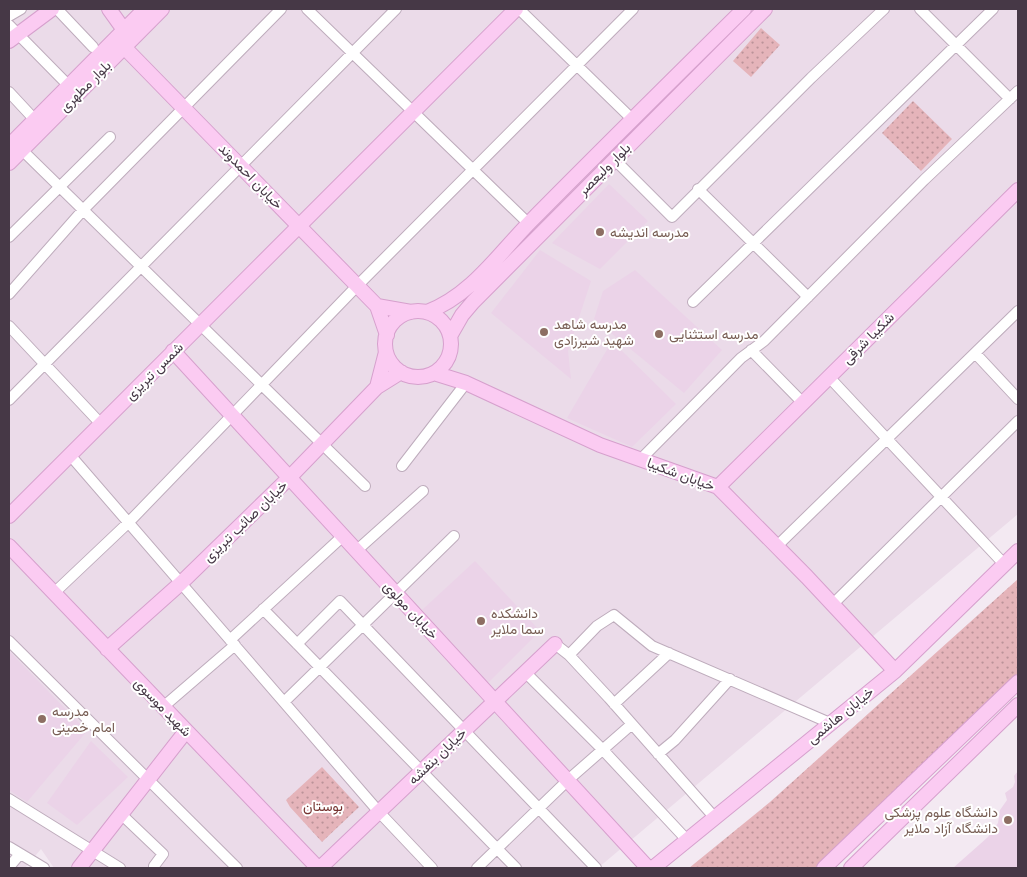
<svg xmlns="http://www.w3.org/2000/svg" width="1027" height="877" font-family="Helvetica,Vazirmatn,sans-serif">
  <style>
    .residential { fill: #ebdbe9 }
    .education { fill: #ebd3e8 }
    .park { fill: url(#park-dots) }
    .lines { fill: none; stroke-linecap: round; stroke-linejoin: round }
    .street-casing { stroke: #beacbc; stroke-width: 12 }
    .secondary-casing { stroke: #d6a0cd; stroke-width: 16 }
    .street { stroke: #fff; stroke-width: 10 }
    .secondary { stroke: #fbcbf2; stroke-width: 14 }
    .education-dot { fill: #8d6e63; stroke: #fff; stroke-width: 2 }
    .labels { text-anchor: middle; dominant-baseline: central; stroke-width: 4; stroke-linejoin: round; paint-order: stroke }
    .street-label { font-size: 14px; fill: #463846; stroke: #fff }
    .education-label { font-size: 14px; fill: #785e54; stroke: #fff; text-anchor: start }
    .park-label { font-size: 14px; fill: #74312e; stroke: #fff }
  </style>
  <defs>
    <pattern id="park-dots" width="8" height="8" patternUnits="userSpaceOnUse" patternTransform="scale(1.25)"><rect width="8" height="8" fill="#e5b4ba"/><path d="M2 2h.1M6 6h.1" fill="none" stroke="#bb9399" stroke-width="1.8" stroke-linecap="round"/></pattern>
  </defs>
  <rect width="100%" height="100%" fill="#f3e9f2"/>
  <path class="residential" d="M9 9H1018V514L598 868H54L41 849 25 868H9Z"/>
  <path class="education" d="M609 184 648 221 600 269 552 243Z
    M540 250 591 281 568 351 571 379 491 313Z
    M635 270 722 350 684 393 594 319 603 291Z
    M612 341 676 404 632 447 567 418Z
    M475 561 540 631 488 683 422 610Z
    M9 651 87 731 27 802 9 790Z
    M91 741 128 777 77 825 47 803Z
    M1018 771V868H953L988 837 998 823 1000 810 1007 800 1005 793 1013 787 1015 782 1014 776Z"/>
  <path class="park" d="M761 28 780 45 751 77 733 61Z
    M913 101 952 139 921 171 882 133Z
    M1018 579V673L815 868H689L770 802Z
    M322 767 359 807 322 842 290 807 286 800Z"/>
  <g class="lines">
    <defs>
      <path id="street" d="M57 9 93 47
        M307 9 529 224
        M519 9 633 120
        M920 9 1010 99
        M9 16 21 9
        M9 25 69 86
        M9 92 35 120
        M22 150 365 486
        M614 159 672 217 811 78 884 9
        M698 189 808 297
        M9 237 110 137
        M9 294 83 210 281 9
        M693 302 993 9
        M9 326 101 424
        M751 350 803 403
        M975 353 1018 399
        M829 377 1004 564
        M9 400 396 9
        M70 455 379 812 432 868
        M640 460 741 358 764 341 924 180 1018 91
        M402 466 466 383
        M777 546 1018 311
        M356 551 423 491
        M54 593 129 522 357 286 633 9
        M833 604 1018 421
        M263 609 516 868
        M230 640 343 536
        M9 641 237 868
        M297 644 340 601 596 868
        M555 644 569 655 609 698 715 818
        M569 655 597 626 614 615 652 646 830 723
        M525 672 603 750 687 840
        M284 702 454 536
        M614 704 669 653
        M163 707 235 645
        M658 754 675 740 730 679
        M9 799 120 868
        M121 814 163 854 154 866
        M9 847 44 868
        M9 867 20 854
        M477 868 568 780 632 724"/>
      <path id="secondary" d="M109 9 124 30V47L377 306 387 335
        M9 41 52 9
        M9 146 145 9
        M9 163 162 9
        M377 306 411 312
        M385 344a33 33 0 1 1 66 0a33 33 0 1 1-66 0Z
        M427 312C470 296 498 255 529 223 600 151 672 80 744 9
        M450 336 462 315 473 302 765 9
        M173 351 648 868
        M434 373 466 383 600 445 718 487 807 577 895 671
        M377 387 386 352
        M718 487 1018 190
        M9 516 516 9
        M9 546 318 868
        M107 649 181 583 289 478 377 387 401 372
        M79 868 186 731
        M320 868 555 644
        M653 868 895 671 1018 551
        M824 868 1018 682
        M851 868 1018 705"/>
    </defs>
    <use href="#street" class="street-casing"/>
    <use href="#secondary" class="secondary-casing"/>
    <use href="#street" class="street"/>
    <use href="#secondary" class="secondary"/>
  </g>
  <g class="education-dot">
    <circle cx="600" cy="232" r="5"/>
    <circle cx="544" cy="332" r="5"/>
    <circle cx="659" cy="334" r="5"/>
    <circle cx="481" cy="621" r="5"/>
    <circle cx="42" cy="719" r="5"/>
    <circle cx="1008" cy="820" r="5"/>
  </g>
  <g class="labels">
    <g class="street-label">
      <text transform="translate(85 86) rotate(-45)">بلوار مطهری</text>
      <text transform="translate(604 169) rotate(-45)">بلوار ولیعصر</text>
      <text transform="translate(251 176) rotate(46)">خیابان احمدوند</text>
      <text transform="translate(868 338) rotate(-45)">شکیبا شرقی</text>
      <text transform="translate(154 371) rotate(-45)">شمس تبریزی</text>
      <text transform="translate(681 474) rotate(20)">خیابان شکیبا</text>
      <text transform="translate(245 521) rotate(-44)">خیابان صائب تبریزی</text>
      <text transform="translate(411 610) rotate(47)">خیابان مولوی</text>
      <text transform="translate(163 707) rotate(46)">شهید موسوی</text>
      <text transform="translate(840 715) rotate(-39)">خیابان هاشمی</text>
      <text transform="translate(437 756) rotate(-44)">خیابان بنفشه</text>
    </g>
    <g class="education-label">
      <text x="610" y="232">مدرسه اندیشه</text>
      <text x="554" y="324">مدرسه شاهد<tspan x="554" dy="16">شهید شیرزادی</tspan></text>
      <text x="669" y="334">مدرسه استثنایی</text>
      <text x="491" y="613">دانشکده<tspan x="491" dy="16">سما ملایر</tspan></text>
      <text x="52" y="711">مدرسه<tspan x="52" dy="16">امام خمینی</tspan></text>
      <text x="998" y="812" text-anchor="end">دانشگاه علوم پزشکی<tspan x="998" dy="16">دانشگاه آزاد ملایر</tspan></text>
    </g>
    <g class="park-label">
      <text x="323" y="806">بوستان</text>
    </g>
  </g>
  <rect width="1027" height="877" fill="none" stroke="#463846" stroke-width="20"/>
</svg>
